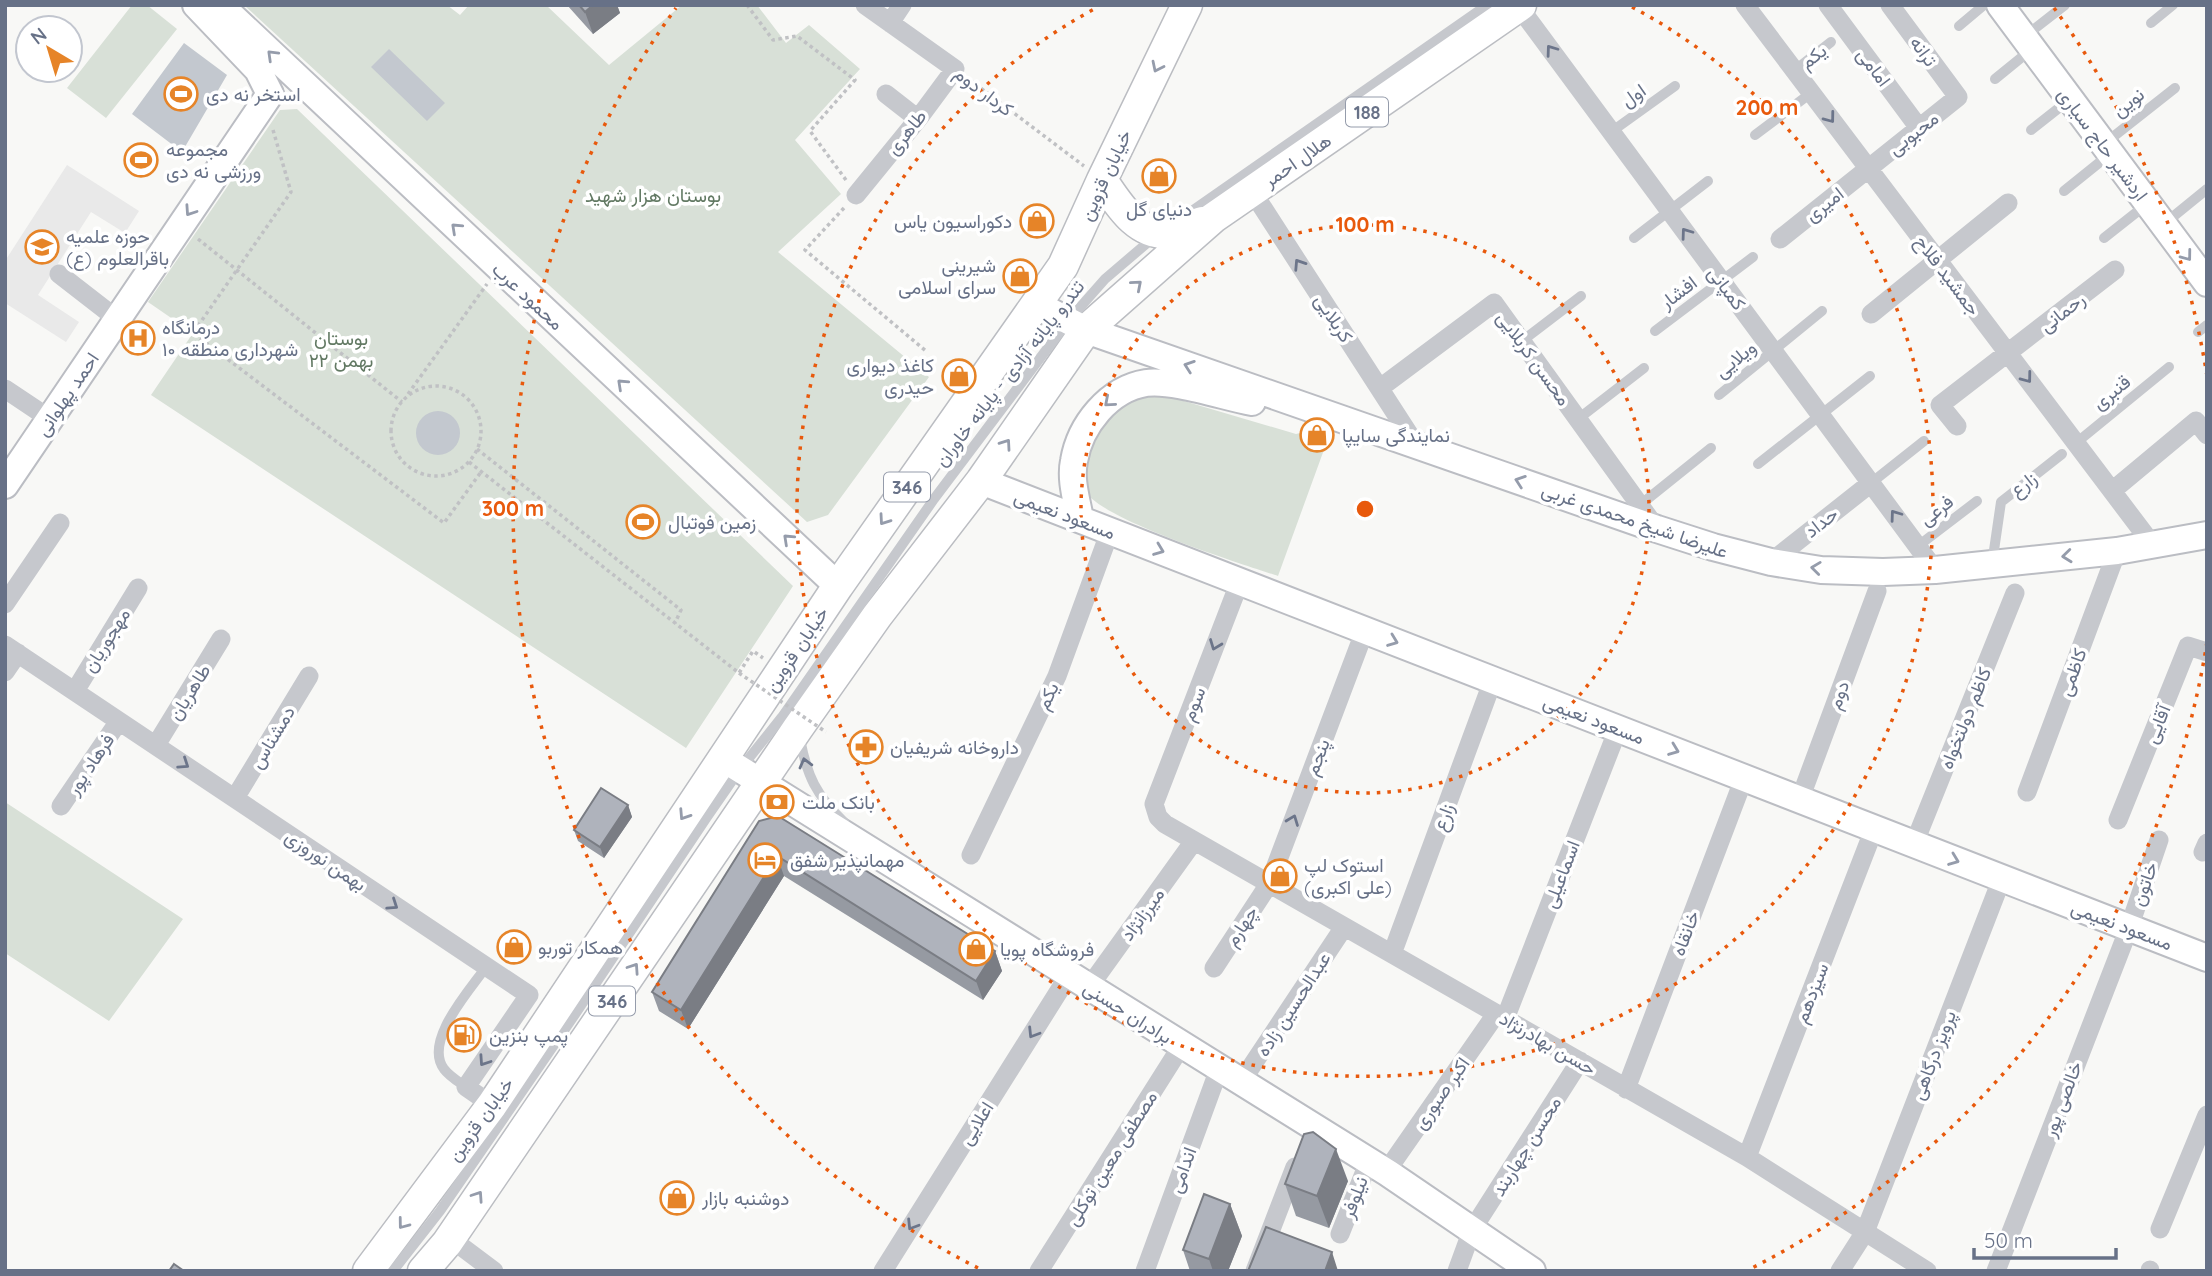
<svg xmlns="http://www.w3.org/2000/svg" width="2212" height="1276" font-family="Quicksand,Vazirmatn,sans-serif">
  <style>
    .built { fill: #e9e9e9 }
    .green { fill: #d8e0d7 }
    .water { fill: #c3c8cf }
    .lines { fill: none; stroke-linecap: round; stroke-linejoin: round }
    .secondary-casing { stroke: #bbbdc3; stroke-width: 30 }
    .primary-casing { stroke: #bbbdc2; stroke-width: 33 }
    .path { stroke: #c0c1c4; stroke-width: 3.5; stroke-dasharray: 3.5 3.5; stroke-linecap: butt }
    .lane { stroke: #c6c8cd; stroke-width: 10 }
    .street { stroke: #c6c8cd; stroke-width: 19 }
    .secondary { stroke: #fff; stroke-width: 26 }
    .primary { stroke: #fff; stroke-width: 30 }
    .path-bridge { stroke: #c0c1c4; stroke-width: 3.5; stroke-dasharray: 3.5 3.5; stroke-linecap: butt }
    .wall { fill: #969aa2 }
    .shaded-wall { fill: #7a7d84 }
    .building { fill: #afb3bc; stroke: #7a7d84; stroke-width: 2 }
    .oneway { stroke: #6c758a }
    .oneway2 { stroke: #959cab }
    .ring { fill: none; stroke: #e8590c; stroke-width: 3.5; stroke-dasharray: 3.5 7 }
    .labels { text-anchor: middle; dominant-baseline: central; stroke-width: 7; stroke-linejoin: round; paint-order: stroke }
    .shield { fill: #fff; stroke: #959cab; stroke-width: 2 }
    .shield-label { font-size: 18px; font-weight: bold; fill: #677187 }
    .street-label { font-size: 19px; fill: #677187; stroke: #fff }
    .poi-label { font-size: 19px; fill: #677187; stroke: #fff; text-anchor: start }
    .park-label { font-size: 19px; fill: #627963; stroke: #fff }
    .centre { fill: #e8590c; stroke: #fff; stroke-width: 3.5 }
    .ring-label { font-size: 21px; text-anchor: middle; font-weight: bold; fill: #e8590c; stroke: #fff; stroke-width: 7; stroke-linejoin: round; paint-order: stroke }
  </style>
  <rect width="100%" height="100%" fill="#f8f8f6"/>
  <path class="built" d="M67 165 139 211 125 233 91 212 38 295 79 322 66 342 5 303V261Z"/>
  <path class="green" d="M132 5H147L177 29 106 118 67 88Z
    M244 5H447L460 15 469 5H546L609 65 682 5H757L786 43 809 25 860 69 795 140 841 194 778 252 929 377 828 515 807 522Z
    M297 109 793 586 686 748 151 395 193 333 148 302 280 110Z
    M1150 391 1296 434 1333 425 1278 576C1245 565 1091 517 1084 488 1076 456 1094 435 1108 408Z
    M5 802 183 919 109 1021 5 953Z"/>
  <path class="water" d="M184 43 227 75 182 152 132 114Z
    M389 49 445 103 427 121 371 67Z
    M416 433a22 22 0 1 1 44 0a22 22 0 1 1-44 0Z"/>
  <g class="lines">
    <defs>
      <path id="secondary" d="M196 5 258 70 270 94
        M220 5 838 586
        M2000 5 2207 283
        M1036 304 1086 330 1657 529 1713 547 1771 562 1821 570 1883 572 1935 570 2117 551 2207 535
        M981 481 2207 958
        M5 485 270 94
        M1080 519C1077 501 1070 480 1074 461 1080 425 1109 389 1146 383 1172 379 1225 397 1252 402
        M722 758 1388 1173 1532 1271"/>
      <path id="primary" d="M1102 180C1118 203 1136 236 1170 233 1181 232 1192 225 1202 222
        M368 1271 492 1105 838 586 1063 266 1102 180 1187 5
        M423 1271 447 1243 798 728 877 616 981 481 1086 330 1213 218 1521 5"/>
    </defs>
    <use href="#secondary" class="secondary-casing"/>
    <use href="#primary" class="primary-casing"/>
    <path class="path" d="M747 5 773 40 797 36 855 80 810 131 846 180
      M970 80 1084 166
      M273 130 291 192 193 333 444 523 481 472
      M844 208 805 250 926 351
      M198 239 402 402
      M391 431a45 45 0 1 1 90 0a45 45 0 1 1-90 0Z
      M408 394 487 284
      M477 449 681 610 675 623
      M469 462 739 673 753 651 763 658"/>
    <path class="lane" d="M2151 23 2173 5
      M1959 26 1984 5
      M2024 37 2065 5
      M1794 71 1831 42
      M1995 79 2032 49
      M2031 130 2069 100
      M1611 132 1675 86
      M1755 135 1811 93
      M2104 144 2175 88
      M2064 191 2110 154
      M1186 215 1487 5
      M2164 224 2207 189
      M1634 238 1708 181
      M2104 238 2147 204
      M1655 331 1753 257
      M2198 332 2207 325
      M1522 341 1581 296
      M1719 395 1822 311
      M1578 419 1644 368
      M2076 443 2169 367
      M1758 464 1870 376
      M1871 483 1924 441
      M1640 505 1711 448
      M1918 546 1977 501
      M1992 564 2001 502 2062 454
      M800 739C807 776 816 795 844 822
      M466 1087C459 1082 449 1076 444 1069 423 1041 470 990 486 967
      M393 1271 440 1211 578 1010 707 817 741 768 782 717 934 499 1068 321 1105 279 1153 238"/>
    <path class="street" d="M1745 5 2152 544
      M1828 5 1919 128
      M1519 7 1935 570
      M890 23 902 5
      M886 94 918 119
      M1252 191 1416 445
      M856 195 918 119 955 69 865 5
      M1780 239 1958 97 1890 5
      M59 274 117 319
      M1871 314 2008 203
      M1380 388 1494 303 1657 529
      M5 389 50 419
      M1957 426 1940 405 2115 270
      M2112 491 2196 421 2207 435
      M1771 562 1871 483
      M1240 581 1154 804 1158 817 1165 824 1747 1157 1927 1271
      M5 604 60 523
      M5 645 529 995 466 1087 492 1105
      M5 672 18 653
      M75 691 138 588
      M156 745 221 639
      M2027 792 2117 551
      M235 798 309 676
      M1800 799 1877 591
      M61 806 119 721
      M2118 820 2188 646 2207 652
      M1914 844 2015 593
      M2203 852 2207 843
      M971 855 1057 676 1110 531
      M1392 954 1493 680
      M1214 968 1269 884 1365 630
      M1089 987 1194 841
      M1505 1019 1618 729
      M1241 1082 1344 927
      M1626 1089 1744 778
      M1747 1157 1874 829
      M1388 1173V1169L1496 1014
      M2160 1229 2207 1115
      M1340 1234 1369 1161
      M450 1238 494 1271
      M883 1271 1069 975
      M1039 1271 1182 1045
      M1145 1271 1219 1069
      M1255 1271 1295 1167
      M1457 1271 1472 1230 1580 1061
      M1840 1271 1865 1232 2002 878
      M1996 1271 2129 928 2159 840
      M2150 1271V1270"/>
    <use href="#secondary" class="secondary"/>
    <use href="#primary" class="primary"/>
    <path class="path-bridge" d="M739 673 826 732"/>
  </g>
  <path class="wall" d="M567 5H617L620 13 593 34Z
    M628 805 632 817 604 858 578 841 574 830Z
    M759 821 995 951 1002 971 983 1000 784 876 688 1029 659 1011 652 992Z
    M1348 1181 1329 1228 1296 1216 1285 1184Z
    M1230 1204 1242 1236 1228 1271H1190L1183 1250Z"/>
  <path class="shaded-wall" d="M593 5H617L620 13 593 34 585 12Z
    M628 805 632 817 604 858 600 847Z
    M777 856 784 876 688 1029 681 1010Z
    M995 951 1002 971 983 1000 976 981Z
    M1336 1149 1348 1181 1329 1228 1317 1196Z
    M1230 1204 1242 1236 1228 1271H1213L1209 1259Z
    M1332 1252 1338 1271H1325Z"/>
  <path class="building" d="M579 5H593L585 12Z
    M601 788 628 805 600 847 574 830Z
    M778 816 995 951 976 981 777 856 681 1010 652 992 759 821Z
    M1313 1132 1336 1149 1317 1196 1285 1184 1304 1134Z
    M1204 1194 1230 1204 1209 1259 1183 1250Z
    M1266 1227 1332 1252 1325 1271H1248Z
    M174 1264 184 1271H169Z"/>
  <defs><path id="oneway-chevron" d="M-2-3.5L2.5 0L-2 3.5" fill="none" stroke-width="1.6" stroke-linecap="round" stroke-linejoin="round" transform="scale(1.75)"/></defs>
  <g class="oneway">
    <use href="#oneway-chevron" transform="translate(1551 50) rotate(-126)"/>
    <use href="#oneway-chevron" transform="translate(1830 118) rotate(53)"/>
    <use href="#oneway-chevron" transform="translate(1686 233) rotate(-126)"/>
    <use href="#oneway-chevron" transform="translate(1299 264) rotate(-123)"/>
    <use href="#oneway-chevron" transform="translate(2027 378) rotate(53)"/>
    <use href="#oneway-chevron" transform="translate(1895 515) rotate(-126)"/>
    <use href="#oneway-chevron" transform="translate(1215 645) rotate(111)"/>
    <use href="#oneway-chevron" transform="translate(805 763) rotate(-105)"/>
    <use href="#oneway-chevron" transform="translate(184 764) rotate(34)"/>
    <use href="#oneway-chevron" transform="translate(1293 820) rotate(-69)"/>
    <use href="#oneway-chevron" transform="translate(393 905) rotate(34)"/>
    <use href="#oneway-chevron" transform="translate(1033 1033) rotate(122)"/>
    <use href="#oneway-chevron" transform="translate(484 1061) rotate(124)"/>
    <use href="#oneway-chevron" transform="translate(912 1225) rotate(122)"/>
  </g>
  <g class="oneway2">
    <use href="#oneway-chevron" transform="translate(272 55) rotate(-136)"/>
    <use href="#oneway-chevron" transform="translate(1157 67) rotate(116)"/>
    <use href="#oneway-chevron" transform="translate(190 211) rotate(124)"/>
    <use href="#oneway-chevron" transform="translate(456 228) rotate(-137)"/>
    <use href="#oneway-chevron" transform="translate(2187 256) rotate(53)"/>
    <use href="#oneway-chevron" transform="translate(1137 285) rotate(-41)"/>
    <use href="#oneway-chevron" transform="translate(1189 366) rotate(-161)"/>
    <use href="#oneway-chevron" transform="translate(622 384) rotate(-137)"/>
    <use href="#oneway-chevron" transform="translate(1109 402) rotate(139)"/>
    <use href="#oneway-chevron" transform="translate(1006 444) rotate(-55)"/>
    <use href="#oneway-chevron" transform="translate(1520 481) rotate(-161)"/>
    <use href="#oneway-chevron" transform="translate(884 520) rotate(125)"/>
    <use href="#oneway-chevron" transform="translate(788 539) rotate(-137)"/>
    <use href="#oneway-chevron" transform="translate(1159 550) rotate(21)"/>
    <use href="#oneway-chevron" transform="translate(2067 556) rotate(174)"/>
    <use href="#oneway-chevron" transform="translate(1816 568) rotate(-173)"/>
    <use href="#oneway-chevron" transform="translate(1393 641) rotate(21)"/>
    <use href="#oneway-chevron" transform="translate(1674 750) rotate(21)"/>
    <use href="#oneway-chevron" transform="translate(684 815) rotate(123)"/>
    <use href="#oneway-chevron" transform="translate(1954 860) rotate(21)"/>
    <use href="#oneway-chevron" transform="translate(634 968) rotate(-56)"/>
    <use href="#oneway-chevron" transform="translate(478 1196) rotate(-56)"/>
    <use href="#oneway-chevron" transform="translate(403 1224) rotate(127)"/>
  </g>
  <g class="ring">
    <circle cx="1365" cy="509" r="284"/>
    <path d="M1632 7A568 568 0 1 1 1098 7"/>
    <path d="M2207 642A852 852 0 0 1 1752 1268M978 1268A852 852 0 0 1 676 8M2054 8A852 852 0 0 1 2207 376"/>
  </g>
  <defs>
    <symbol id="stadium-ring" viewBox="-11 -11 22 22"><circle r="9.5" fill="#fff" stroke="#e68428" stroke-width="1.5"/><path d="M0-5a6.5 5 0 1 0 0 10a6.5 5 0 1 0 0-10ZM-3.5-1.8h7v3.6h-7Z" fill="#e68428"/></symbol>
    <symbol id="shop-ring" viewBox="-11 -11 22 22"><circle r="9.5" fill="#fff" stroke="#e68428" stroke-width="1.5"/><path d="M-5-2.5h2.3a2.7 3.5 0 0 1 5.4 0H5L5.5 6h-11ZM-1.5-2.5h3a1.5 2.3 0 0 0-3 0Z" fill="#e68428"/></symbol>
    <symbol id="university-ring" viewBox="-11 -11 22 22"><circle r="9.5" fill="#fff" stroke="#e68428" stroke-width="1.5"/><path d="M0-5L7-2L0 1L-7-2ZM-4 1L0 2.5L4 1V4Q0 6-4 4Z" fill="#e68428"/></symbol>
    <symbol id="hospital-ring" viewBox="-11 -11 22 22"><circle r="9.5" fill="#fff" stroke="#e68428" stroke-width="1.5"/><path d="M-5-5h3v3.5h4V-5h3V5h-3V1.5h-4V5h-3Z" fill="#e68428"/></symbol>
    <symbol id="pharmacy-ring" viewBox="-11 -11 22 22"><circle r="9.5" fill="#fff" stroke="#e68428" stroke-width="1.5"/><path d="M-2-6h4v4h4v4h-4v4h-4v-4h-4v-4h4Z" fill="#e68428"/></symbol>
    <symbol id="bank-ring" viewBox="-11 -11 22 22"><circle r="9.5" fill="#fff" stroke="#e68428" stroke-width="1.5"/><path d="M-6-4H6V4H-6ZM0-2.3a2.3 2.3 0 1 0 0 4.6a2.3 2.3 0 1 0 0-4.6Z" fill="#e68428"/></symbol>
    <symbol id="hotel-ring" viewBox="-11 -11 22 22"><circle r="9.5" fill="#fff" stroke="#e68428" stroke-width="1.5"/><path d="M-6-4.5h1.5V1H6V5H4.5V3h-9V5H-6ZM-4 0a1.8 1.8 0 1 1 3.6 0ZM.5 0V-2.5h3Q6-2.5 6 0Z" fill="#e68428"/></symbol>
    <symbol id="fuel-ring" viewBox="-11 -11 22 22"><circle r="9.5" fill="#fff" stroke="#e68428" stroke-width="1.5"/><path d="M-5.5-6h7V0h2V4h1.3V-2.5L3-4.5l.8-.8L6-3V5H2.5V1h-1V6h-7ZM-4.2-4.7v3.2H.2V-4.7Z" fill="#e68428"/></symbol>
  </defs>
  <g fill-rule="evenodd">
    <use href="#stadium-ring" x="162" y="75" width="38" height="38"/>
    <use href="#stadium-ring" x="122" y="141" width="38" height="38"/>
    <use href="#shop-ring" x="1140" y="157" width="38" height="38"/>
    <use href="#shop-ring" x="1018" y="202" width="38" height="38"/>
    <use href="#university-ring" x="23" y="228" width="38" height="38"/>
    <use href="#shop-ring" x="1001" y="257" width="38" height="38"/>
    <use href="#hospital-ring" x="119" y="319" width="38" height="38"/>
    <use href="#shop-ring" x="940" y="357" width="38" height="38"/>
    <use href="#shop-ring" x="1298" y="416" width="38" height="38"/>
    <use href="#stadium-ring" x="624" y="503" width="38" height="38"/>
    <use href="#pharmacy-ring" x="847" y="728" width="38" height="38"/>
    <use href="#bank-ring" x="758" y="783" width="38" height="38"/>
    <use href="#hotel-ring" x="746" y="841" width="38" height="38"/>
    <use href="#shop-ring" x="1261" y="857" width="38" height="38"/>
    <use href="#shop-ring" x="495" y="928" width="38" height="38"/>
    <use href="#shop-ring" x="957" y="930" width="38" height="38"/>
    <use href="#fuel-ring" x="445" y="1016" width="38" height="38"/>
    <use href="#shop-ring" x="658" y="1179" width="38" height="38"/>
  </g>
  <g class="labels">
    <g class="shield">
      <rect x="1346" y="97.5" width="42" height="29" rx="5"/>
      <rect x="884" y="472.5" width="46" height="29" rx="5"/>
      <rect x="589" y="986.5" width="46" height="29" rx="5"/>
    </g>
    <g class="shield-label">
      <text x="1367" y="112">188</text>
      <text x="907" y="487">346</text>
      <text x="612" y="1001">346</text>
    </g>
    <g class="street-label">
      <text transform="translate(1924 51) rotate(54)">ترانه</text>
      <text transform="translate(1813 56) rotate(-38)">یکم</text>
      <text transform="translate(1874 67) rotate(53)">امامی</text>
      <text transform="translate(984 91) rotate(37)">کردار دوم</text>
      <text transform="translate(1633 95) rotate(-35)">اول</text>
      <text transform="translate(2128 102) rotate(-38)">نوین</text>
      <text transform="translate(906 132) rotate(-51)">طاهری</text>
      <text transform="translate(1913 133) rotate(-38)">محبوبی</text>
      <text transform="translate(2103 144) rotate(53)">اردشیر حاج سیاری</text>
      <text transform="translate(1297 160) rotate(-35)">هلال احمر</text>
      <text transform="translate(1105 175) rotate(-65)">خیابان قزوین</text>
      <text transform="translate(1824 204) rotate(-38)">امیری</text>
      <text transform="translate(1948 275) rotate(53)">جمشید فلاح</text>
      <text transform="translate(1727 288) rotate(53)">کمپانی</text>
      <text transform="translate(1678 292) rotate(-37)">افشار</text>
      <text transform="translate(528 296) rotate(43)">محمود عرب</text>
      <text transform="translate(2062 312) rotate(-38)">رحمانی</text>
      <text transform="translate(1334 318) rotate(57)">کربلایی</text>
      <text transform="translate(1534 358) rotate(54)">محسن کربلایی</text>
      <text transform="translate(1735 359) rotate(-39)">ویلایی</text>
      <text transform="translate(1009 373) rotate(-52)">تندرو پایانه آزادی - پایانه خاوران</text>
      <text transform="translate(2111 392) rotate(-39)">قنبری</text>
      <text transform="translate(67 394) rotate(-56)">احمد پهلوانی</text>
      <text transform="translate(2023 484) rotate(-38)">زارع</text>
      <text transform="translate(1936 510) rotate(-38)">فرعی</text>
      <text transform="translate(1065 514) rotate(21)">مسعود نعیمی</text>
      <text transform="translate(1635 520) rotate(19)">علیرضا شیخ محمدی غربی</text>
      <text transform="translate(1821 522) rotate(-38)">حداد</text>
      <text transform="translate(106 640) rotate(-58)">مهجوریان</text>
      <text transform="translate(796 649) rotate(-56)">خیابان قزوین</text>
      <text transform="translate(2072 672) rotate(-70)">کاظمی</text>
      <text transform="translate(189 692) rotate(-58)">طاهریان</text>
      <text transform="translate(1838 695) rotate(-70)">دوم</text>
      <text transform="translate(1047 696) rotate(-65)">یکم</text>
      <text transform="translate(1193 704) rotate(-69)">سوم</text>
      <text transform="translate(1965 718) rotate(-68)">کاظم دولتخواه</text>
      <text transform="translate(1594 719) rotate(21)">مسعود نعیمی</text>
      <text transform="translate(2157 724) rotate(-68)">آقایی</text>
      <text transform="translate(272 737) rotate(-59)">دمشناس</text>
      <text transform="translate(1317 757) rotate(-69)">پنجم</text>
      <text transform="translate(90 764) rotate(-56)">فرهاد پور</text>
      <text transform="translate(1443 817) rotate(-70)">زارع</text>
      <text transform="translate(326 860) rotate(34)">بهمن نوروزی</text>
      <text transform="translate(1561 874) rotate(-69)">اسماعیلی</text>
      <text transform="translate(2144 884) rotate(-71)">خاتون</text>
      <text transform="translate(1142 914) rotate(-54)">ميرزانژاد</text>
      <text transform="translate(2122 925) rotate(21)">مسعود نعیمی</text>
      <text transform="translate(1241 926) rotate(-57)">چهارم</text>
      <text transform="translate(1685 933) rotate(-69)">خانقاه</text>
      <text transform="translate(1811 993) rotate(-69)">سیزدهم</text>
      <text transform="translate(1293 1004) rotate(-57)">عبدالحسین زاده</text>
      <text transform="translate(1128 1012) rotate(32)">برادران حسنی</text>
      <text transform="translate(1548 1043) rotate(30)">حسن بهادرنژاد</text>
      <text transform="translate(1933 1055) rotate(-69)">پرویز درگاهی</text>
      <text transform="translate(1441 1093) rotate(-55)">اکبر صبوری</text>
      <text transform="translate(2062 1099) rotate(-69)">خالصی پور</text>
      <text transform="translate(480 1119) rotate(-54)">خیابان قزوین</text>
      <text transform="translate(976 1123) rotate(-58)">اعلایی</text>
      <text transform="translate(1526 1146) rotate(-58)">محسن چهاربند</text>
      <text transform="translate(1111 1158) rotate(-58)">مصطفی معین توکلی</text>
      <text transform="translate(1182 1170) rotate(-70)">اندامی</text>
      <text transform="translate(1354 1197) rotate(-69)">نیلوفر</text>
    </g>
    <g class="poi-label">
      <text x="206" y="94">استخر نه دی</text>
      <text x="166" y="149">مجموعه<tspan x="166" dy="22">ورزشی نه دی</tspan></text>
      <text x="1159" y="209" text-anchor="middle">دنیای گل</text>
      <text x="1012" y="221" text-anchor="end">دکوراسیون یاس</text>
      <text x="66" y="236">حوزه علمیه<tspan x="66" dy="22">باقرالعلوم (ع)</tspan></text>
      <text x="996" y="265" text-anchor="end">شیرینی<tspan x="996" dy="22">سرای اسلامی</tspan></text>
      <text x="162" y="327">درمانگاه<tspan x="162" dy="22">شهرداری منطقه ۱۰</tspan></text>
      <text x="934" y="365" text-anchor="end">کاغذ دیواری<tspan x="934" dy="22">حیدری</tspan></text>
      <text x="1342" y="435">نمایندگی سایپا</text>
      <text x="668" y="522">زمین فوتبال</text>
      <text x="890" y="747">داروخانه شریفیان</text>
      <text x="802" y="802">بانک ملت</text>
      <text x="790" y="860">مهمانپذیر شفق</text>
      <text x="1304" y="865">استوک لپ<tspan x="1304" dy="22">(علی اکبری)</tspan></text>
      <text x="538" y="947">همکار توربو</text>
      <text x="1000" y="949">فروشگاه پویا</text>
      <text x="489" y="1035">پمپ بنزین</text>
      <text x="702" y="1198">دوشنبه بازار</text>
    </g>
    <g class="park-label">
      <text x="653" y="195">بوستان هزار شهید</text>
      <text x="341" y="338">بوستان<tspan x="341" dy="22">۲۲ بهمن</tspan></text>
    </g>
  </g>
  <circle cx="1365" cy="509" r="10" class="centre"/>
  <g class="ring-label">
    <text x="1767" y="115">200 m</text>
    <text x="1365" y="232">100 m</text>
    <text x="513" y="516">300 m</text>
  </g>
  <rect width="2212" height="1276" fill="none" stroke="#677187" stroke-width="14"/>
  <g transform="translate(49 49) rotate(322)"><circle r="33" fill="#ffffff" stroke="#c2c6cf" stroke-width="2"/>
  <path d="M0-5L12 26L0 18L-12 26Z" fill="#e68428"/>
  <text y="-10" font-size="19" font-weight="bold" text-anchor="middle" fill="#677187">N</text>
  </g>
  <path d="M1974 1248v10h142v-10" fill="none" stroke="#677187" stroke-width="3.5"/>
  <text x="1984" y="1248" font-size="21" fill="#677187" stroke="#ffffff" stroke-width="5" paint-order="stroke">50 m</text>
</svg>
